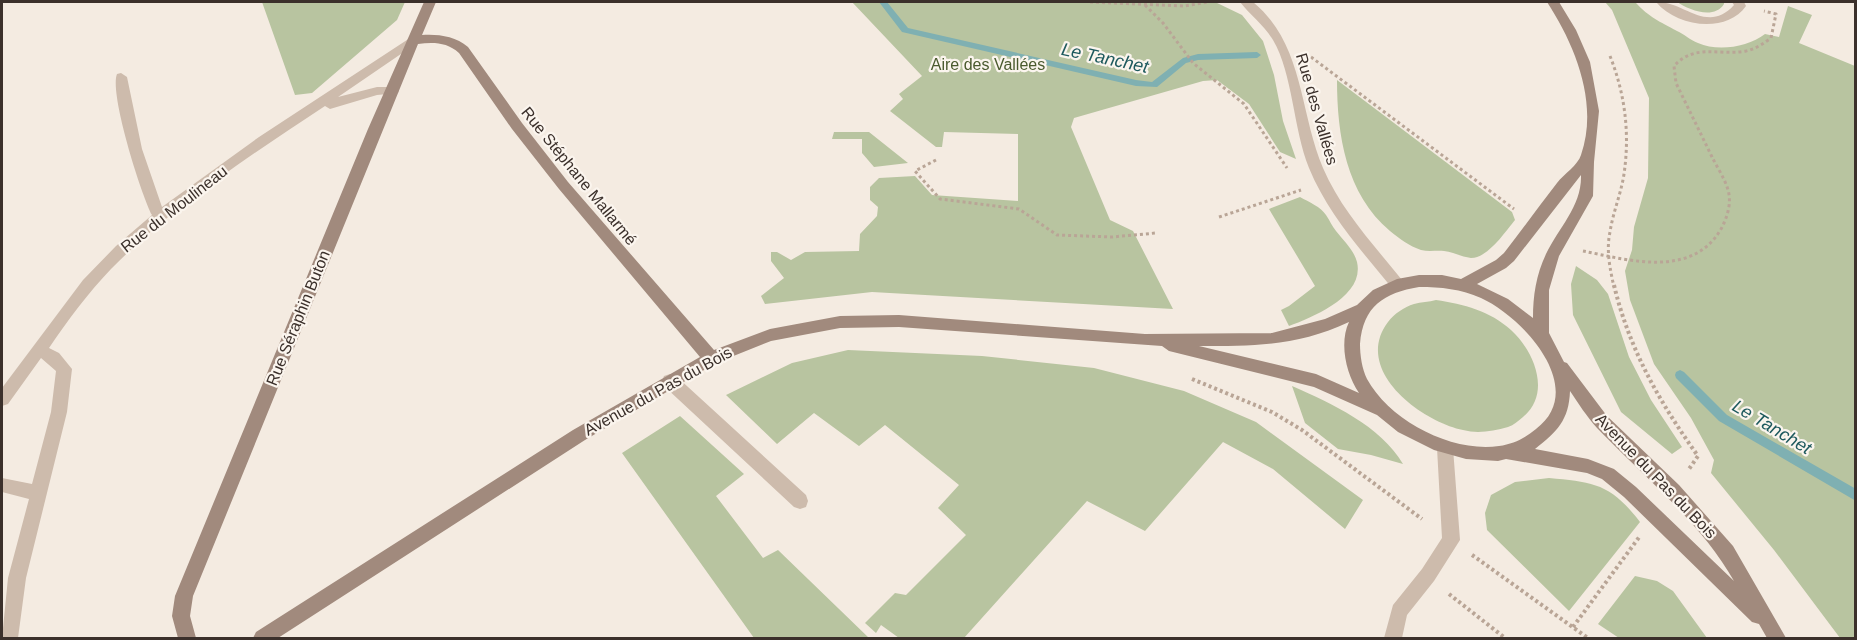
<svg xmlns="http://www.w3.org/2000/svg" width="1857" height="640" font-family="Helvetica,sans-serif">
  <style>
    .green { fill: #b8c4a0 }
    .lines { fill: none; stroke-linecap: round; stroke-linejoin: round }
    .stream { fill: #7fb0b2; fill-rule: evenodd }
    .path-far1 { stroke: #b9a596; stroke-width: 3; stroke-dasharray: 3 3; stroke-linecap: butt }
    .path { stroke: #b9a596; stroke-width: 4; stroke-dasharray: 3 3; stroke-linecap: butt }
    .lane { fill: #cdbbac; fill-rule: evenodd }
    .street { fill: #cdbbac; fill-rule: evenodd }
    .secondary { fill: #a18a7d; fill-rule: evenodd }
    .labels { text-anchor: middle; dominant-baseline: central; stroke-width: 4.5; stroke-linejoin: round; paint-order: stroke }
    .park-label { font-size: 16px; fill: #4a5a2e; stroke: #fbf5ee }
    .street-label { font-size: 16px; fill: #3b302b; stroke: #fbf5ee }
    .water-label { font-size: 18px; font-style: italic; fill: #1f5a5e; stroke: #fbf5ee }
  </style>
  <rect width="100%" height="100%" fill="#f4ebe1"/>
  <path class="green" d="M262 2H405L397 20 312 93 295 95Z
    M852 2H1215L1242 15 1263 41 1274 75 1283 121 1296 159 1280 152 1249 104 1217 80 1203 81 1074 118 1071 127 1110 220 1133 231 1173 309 872 292 765 304 761 296 784 278 771 261V252H777L791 260 805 252 859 251 860 234 877 216 878 207 870 200V187L879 178 915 176 932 195 1018 201V134L944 132 942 147H936L890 111 903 99 899 94 922 76Z
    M1605 2H1635C1650 18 1659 21 1677 31 1684 34 1690 40 1698 43 1718 52 1748 47 1765 34L1779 37 1788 6 1812 15 1799 43 1855 66V638H1840L1774 550 1711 473 1714 460 1691 418 1654 364 1630 300 1625 271 1632 250 1634 227 1648 178 1649 98 1612 10Z
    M1677 2H1724V4C1714 20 1689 10 1677 2Z
    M1337 80 1512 212 1515 220C1505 232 1488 258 1471 258 1462 257 1453 252 1444 251 1437 250 1429 252 1421 250 1409 246 1400 239 1390 231 1346 194 1337 135 1337 80Z
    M834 132H869L908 163 874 167 862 153V139H832Z
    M1300 197C1309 202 1321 207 1326 215 1330 221 1332 226 1336 231 1343 240 1354 250 1357 262 1365 296 1313 317 1289 326L1281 310 1289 306 1315 286 1269 209Z
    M1576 266 1597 280 1608 294 1629 357 1651 400 1682 447 1672 454 1621 412 1573 315 1571 284Z
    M1436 300C1464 304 1490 311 1511 330 1534 351 1552 393 1523 417 1518 421 1514 425 1508 427 1493 431 1478 434 1463 430 1421 421 1352 370 1388 322 1394 314 1404 307 1414 304 1421 302 1429 302 1436 300Z
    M848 350 982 356 1094 368 1184 391 1256 422 1363 500 1345 529 1273 469 1223 442 1145 531 1087 501 964 638H899L881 625 876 633 865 623 895 593 906 595 966 535 938 508 959 485 885 425 859 446 814 413 777 444 726 395 792 363Z
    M1292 386C1331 403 1381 426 1403 464L1371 455 1338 449 1305 423Z
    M680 416 744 474 716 496 763 558 778 550 869 638H754L622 453Z
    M1549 478C1594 482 1611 484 1640 522L1569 611 1487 530 1485 513 1491 495 1515 482Z
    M1635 576 1657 581 1673 591 1707 638H1619L1598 624Z"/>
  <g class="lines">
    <path class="stream" d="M879 2H887L908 28 1136 80 1152 82 1183 58 1198 54 1257 52 1261 55 1257 58 1198 60 1186 63 1157 87 1136 86 902 32Z
      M1680 370 1684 372 1727 415 1856 489V501L1719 421 1676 378 1675 375 1676 372Z"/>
    <path class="path-far1" d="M1090 2 1184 6 1209 2
      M1145 5 1163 23 1193 63 1244 104 1287 168
      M1610 56C1625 94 1630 133 1624 174 1621 194 1613 212 1610 232 1606 250 1610 269 1614 287
      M1311 57 1514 209
      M936 160 915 171 940 199 1019 209 1057 235 1112 237 1156 233
      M1219 217 1301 190
      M1583 251C1628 260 1692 279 1721 229 1727 218 1732 203 1728 190 1725 179 1717 167 1712 157 1700 132 1688 108 1676 83L1674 66C1695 43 1719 56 1746 51 1755 49 1763 44 1771 38L1776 14 1764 11"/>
    <path class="path" d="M1614 285C1629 349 1660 403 1698 456L1689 469
      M1192 379 1272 412 1302 430 1422 519
      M1472 555 1588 638
      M1449 594 1505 638
      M1573 627 1640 536"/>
    <path class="lane" d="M1656 2C1683 0 1707 35 1734 5L1732 2H1744L1746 6C1726 34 1677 27 1656 2Z
      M670 374 676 376 806 495 808 501 806 507 800 509 794 507 664 386 662 381 664 376Z
      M1445 441 1451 443 1453 448 1460 540 1434 581 1407 615 1402 638H1384L1393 605 1422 569 1442 538 1437 448 1439 443Z"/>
    <path class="street" d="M1240 2H1253C1304 44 1299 111 1323 168 1341 210 1373 244 1402 280L1404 284 1402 288H1392C1361 250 1328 214 1309 168 1293 128 1293 74 1273 40 1264 25 1250 15 1240 2Z
      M413 36 417 37V43L338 97 377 87H398L399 90 398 93 377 95 330 109 325 106C251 155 174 205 111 269 88 293 68 320 49 348L59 353 72 369 67 412 26 578 18 638H2L8 578 29 499 2 492V478L32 484 51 412 56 371 41 358 8 404 2 406V388L83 280 116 246 152 215C141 194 109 93 117 74L121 73 127 77 142 149 162 207 259 137Z"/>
    <path class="secondary" d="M424 2H436L422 35C438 34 455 36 468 47L522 123 568 182 714 350 770 329 840 316 899 315 1145 334 1272 333 1325 319 1357 305 1373 290 1397 279 1419 275H1442L1461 279 1496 260 1504 253C1522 230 1539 206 1557 183 1564 174 1578 165 1581 155 1599 103 1575 45 1547 2H1559L1576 30 1590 62 1599 111 1594 162 1593 196 1559 256 1549 290V333L1564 362 1567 363 1607 416 1679 485 1733 546 1786 638H1767L1759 624 1752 622 1624 497 1602 479 1587 473 1506 459 1498 461 1466 459 1434 450 1398 432 1377 415 1314 387 1169 351 1162 346 899 327 840 328 771 341 716 363 585 440 278 638H253L256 632 573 430 700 357 559 189 512 129 459 53C447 42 433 42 418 44L193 596 190 616 196 638H178L172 616 175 596 368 129ZM1581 175C1582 206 1559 227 1546 254 1536 275 1533 296 1533 318L1508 299 1477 284 1506 268 1514 261ZM1419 287C1441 287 1461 289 1481 298 1523 317 1589 389 1536 429 1525 438 1514 444 1499 446 1452 453 1390 421 1367 379 1362 369 1360 355 1360 344 1363 306 1384 293 1419 287ZM1349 322C1339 343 1346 374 1359 393L1316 374 1199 346C1255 346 1298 346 1349 322ZM1570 391C1578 403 1587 417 1597 428 1644 477 1699 520 1734 581L1636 487 1614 469 1588 459 1535 449C1557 432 1569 420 1570 391Z"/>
  </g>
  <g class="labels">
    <g class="park-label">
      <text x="988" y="64">Aire des Vallées</text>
    </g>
    <g class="street-label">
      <text transform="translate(1317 109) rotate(74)">Rue des Vallées</text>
      <text transform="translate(579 176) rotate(51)">Rue Stéphane Mallarmé</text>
      <text transform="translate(174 209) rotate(-38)">Rue du Moulineau</text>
      <text transform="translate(298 318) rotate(-68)">Rue Séraphin Buton</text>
      <text transform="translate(658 391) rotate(-29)">Avenue du Pas du Bois</text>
      <text transform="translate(1656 476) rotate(46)">Avenue du Pas du Bois</text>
    </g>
    <g class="water-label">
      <text transform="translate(1105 58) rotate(12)">Le Tanchet</text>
      <text transform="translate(1772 427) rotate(31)">Le Tanchet</text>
    </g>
  </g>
  <rect width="1857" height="640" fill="none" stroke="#3b302b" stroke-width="6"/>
</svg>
